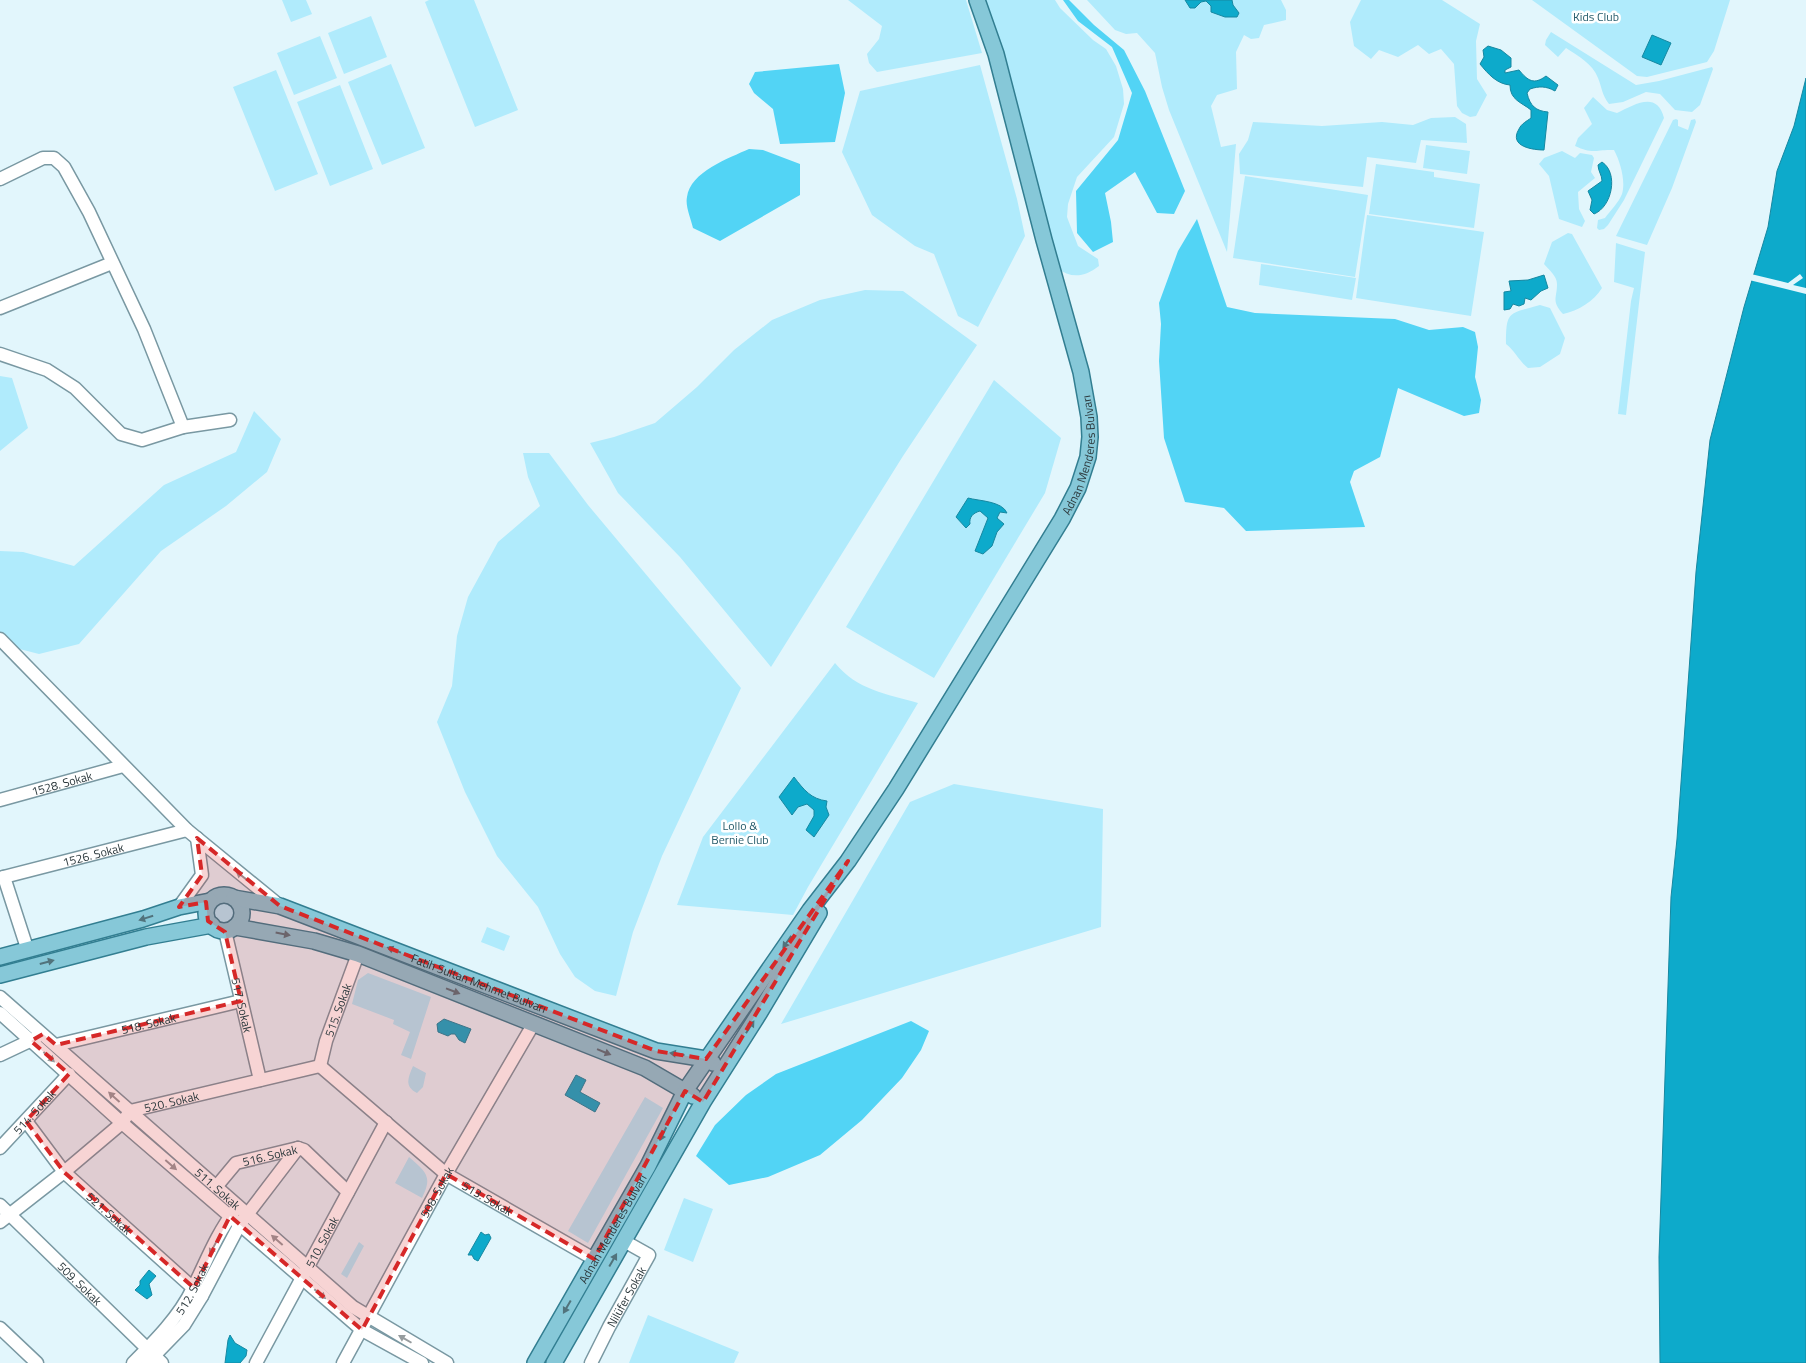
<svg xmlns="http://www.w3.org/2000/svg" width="1806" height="1363" font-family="'Titillium Web',sans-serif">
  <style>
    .green { fill: #b0ebfc }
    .forest { fill: #52d4f5 }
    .water { fill: #0daacb; stroke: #1788a1 }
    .pier { fill: #e2f6fc }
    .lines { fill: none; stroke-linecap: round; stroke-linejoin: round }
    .minor-casing { stroke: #7998a2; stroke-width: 15 }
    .major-casing { stroke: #327e91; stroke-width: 18 }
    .minor { stroke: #fff; stroke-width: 12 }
    .major { stroke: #86c8d8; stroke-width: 15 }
    .oneway { fill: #969c9e }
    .oneway2 { fill: #51737c }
    .marked { fill: #d62828; fill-opacity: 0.2; stroke: #d62828; stroke-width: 4; stroke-dasharray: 10 6; stroke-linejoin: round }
    .labels { text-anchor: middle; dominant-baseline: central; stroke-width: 5; stroke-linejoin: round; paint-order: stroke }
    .park-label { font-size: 12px; fill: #285d6c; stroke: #fff }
    .street-label { font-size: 12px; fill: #2d3a3e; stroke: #fff }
  </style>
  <rect width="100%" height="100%" fill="#e2f6fc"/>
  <path class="green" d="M282 0H306L312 14 291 22Z
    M429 0H474L518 110 475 127 425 2Z
    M848 0H966L982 53 877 72 869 63 867 54 879 39 882 26Z
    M985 0H1055L1060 8 1093 40 1106 49 1116 66 1123 89 1124 104 1114 137 1077 177 1068 204 1067 217 1078 246 1098 259 1099 266C1085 277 1071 279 1057 268Z
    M1087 0H1281L1286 10V20L1264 25 1259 38 1251 39 1244 35 1236 52 1237 89 1217 95 1211 106 1221 147 1236 144 1227 252 1169 110 1162 87 1155 53 1137 33 1126 34 1115 30Z
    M1361 0H1442L1480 24 1476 41 1477 79 1487 95 1476 116 1470 117 1462 113 1457 106 1454 64 1441 49 1429 54 1418 45 1398 57 1379 50 1371 59 1354 46 1350 22Z
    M1532 0H1730L1714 51 1707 62 1647 77 1637 76Z
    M371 16 387 57 344 74 328 33Z
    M1551 32 1636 85 1659 81 1712 67 1713 69 1700 105 1692 112 1675 110 1660 94 1646 92 1623 102 1609 104C1602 95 1602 88 1598 78 1593 64 1578 56 1566 48L1558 57 1545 45 1546 40Z
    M320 36 337 78 294 95 277 53Z
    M391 64 425 148 382 165 348 82Z
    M980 65 1017 199 1025 236 978 327 958 316 934 254 915 246 872 215 842 152 860 91Z
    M276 70 318 174 275 191 233 87Z
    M340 85 373 169 330 186 297 102Z
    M1593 97 1607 110 1617 113C1634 105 1657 90 1664 118L1624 200 1608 225 1604 229 1599 230 1597 228 1598 220 1605 218C1610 211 1619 202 1622 194 1626 181 1620 161 1614 150 1596 149 1594 155 1575 146L1578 138 1592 124 1584 108Z
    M1455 117 1466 124 1467 143 1421 140 1416 163 1367 157 1363 187 1240 174 1239 154 1248 140 1253 122 1322 126 1382 122 1413 125 1431 118Z
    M1676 119 1678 120V126L1688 130 1691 120 1695 119 1696 122 1672 188 1647 245 1616 236 1673 120Z
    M1426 145 1470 151 1467 174 1423 168Z
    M1562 151 1575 158 1580 153 1592 155 1594 158 1591 172 1595 178 1578 192 1579 209 1585 221 1582 227 1559 219 1549 176 1539 164 1544 158Z
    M1376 164 1434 172V177L1480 184 1474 228 1428 222 1429 213 1428 222 1369 214Z
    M1245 176 1368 195 1355 277 1233 258Z
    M1367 215 1484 232 1471 316 1356 298Z
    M1568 233 1572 234 1602 288C1594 301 1578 311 1563 314 1551 300 1557 299 1557 284 1557 276 1549 270 1544 264L1552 242Z
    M1616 243 1645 252 1626 415 1618 414 1631 301 1634 288 1614 282Z
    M1261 264 1356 278 1352 300 1259 285Z
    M865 290 903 291 977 345 903 456 771 667 680 557 618 493 590 443 614 437 655 423 697 387 734 350 772 320 820 300Z
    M1540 305 1550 308 1565 338 1560 354 1540 367 1528 368C1519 361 1515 351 1506 344 1506 310 1509 314 1540 305Z
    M0 376 12 378 28 428 0 451Z
    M994 380 1061 438 1045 493 934 678 846 627Z
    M254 411 281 439 267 472 226 506 161 551 79 644 39 654 0 644V551L23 552 74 566 164 485 236 452Z
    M523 453H549L588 505 741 688 662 856 633 932 616 996 595 991 575 977 560 954 538 907 497 856 465 792 437 722 452 686 457 636 468 597 498 542 540 506 528 477Z
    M835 663C857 690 887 694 918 703L808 887 793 915 677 905 703 837Z
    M954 784 1103 809 1101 927 781 1024 910 802Z
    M214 913a10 10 0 1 1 20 0a10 10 0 1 1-20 0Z
    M487 927 510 936 504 951 481 942Z
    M368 973 431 997 411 1059 401 1055 410 1032 393 1024 394 1020 352 1004 358 980Z
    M413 1066 426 1073 423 1087 417 1093C404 1086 408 1078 413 1066Z
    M645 1097 663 1108 588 1243 568 1231Z
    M409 1157C426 1172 433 1176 422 1198L395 1183Z
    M684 1198 713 1209 693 1262 664 1250Z
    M359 1242 364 1246 347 1278 341 1274Z
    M648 1315 739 1352 734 1363H629Z"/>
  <path class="forest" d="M1063 0H1069L1094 25 1124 50 1145 91 1185 191 1174 214 1157 213 1135 172 1105 193 1111 222 1113 242 1093 252 1077 233 1076 191 1118 140 1132 93 1112 47 1078 21Z
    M839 64 845 93 835 142 780 144 773 109 754 93 749 84 755 72Z
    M749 149 763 150 800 164V195L720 241 693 228C691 219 685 206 687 197 690 172 729 158 749 149Z
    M1197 219 1227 307 1255 313 1395 319 1429 330 1463 327 1475 332 1478 347 1475 377 1481 400 1479 413 1464 416 1398 388 1380 457 1354 471 1350 482 1365 527 1246 531 1224 508 1185 502 1164 438 1159 361 1161 324 1159 303 1178 251Z
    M911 1021 929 1031 921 1050 902 1078 862 1120 820 1155 768 1177 729 1185 696 1156 715 1125 746 1095 776 1074Z"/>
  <path class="water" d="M1185 0H1232L1233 5 1239 13 1237 17H1225L1211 12V6L1206 1 1201 2 1195 8H1190Z
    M1652 35 1671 43 1661 65 1642 57Z
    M1488 46 1501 50 1511 58V67L1505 70V73L1519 70C1528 81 1534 85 1546 76L1558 85 1555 91C1546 86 1539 86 1530 89L1527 93C1530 106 1536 111 1548 112L1544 150C1534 150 1508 147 1519 129 1521 124 1527 121 1531 118V110C1521 102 1510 100 1510 85 1497 84 1488 74 1480 64L1484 57 1483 50Z
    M1806 78V1363H1660L1659 1257 1671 897 1677 839 1696 572 1710 440 1744 307 1768 227 1777 171 1794 126Z
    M1602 162C1619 173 1612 207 1594 214L1590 210 1592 200 1588 191 1602 181C1602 175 1598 171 1598 165Z
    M1544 275 1548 288 1541 291 1531 300 1525 298 1524 304 1519 306 1513 304 1510 309 1504 310V292L1511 291 1509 281 1528 280Z
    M968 498C979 501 1002 501 1007 513L1000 512 997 518 1004 524 997 532 992 546 983 554 975 551 988 518 980 511C973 513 969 517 970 524L966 528 956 517Z
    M794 777C804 790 811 799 827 801L826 807 829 815 814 837 806 830 814 816V810L807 804 798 807 792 815 779 797Z
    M444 1019 471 1029 465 1043 459 1040 455 1034H451L448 1036 438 1032 437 1024Z
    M576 1075 586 1080 580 1092 600 1103 595 1112 565 1095Z
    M481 1232 485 1235 489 1234 491 1238 478 1261 474 1259 472 1255H468Z
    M149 1270 156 1276 149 1284 152 1295 147 1299 135 1290 140 1285V1281Z
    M230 1335 235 1343 247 1350 246 1356 240 1363H225L228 1340Z"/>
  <path class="pier" d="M1751 274 1788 283 1800 274 1803 278 1793 285 1806 288V294L1749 280Z"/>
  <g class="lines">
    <defs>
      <g id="minor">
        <path d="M0 179 43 158H54L64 167 89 212 144 329 183 427"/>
        <path d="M0 308 112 263"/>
        <path d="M0 354 47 370 75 388 121 434 142 440 183 427 230 420"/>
        <path d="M0 639 187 830 280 906"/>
        <path id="s1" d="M0 800 123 766"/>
        <path d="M4 877 27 948"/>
        <path id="s2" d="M0 878 187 830"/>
        <path d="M179 907 202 875 197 838"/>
        <path id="s3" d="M225 931 260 1080"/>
        <path id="s4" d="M0 997 353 1307 447 1363"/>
        <path d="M0 1013 122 1123 362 1330 422 1363"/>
        <path id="s5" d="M56 1045 241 1001"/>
        <path d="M0 1055 36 1038"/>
        <path id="s6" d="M320 1066 446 1174 594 1259"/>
        <path id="s7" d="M320 1066 326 1041 358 954"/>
        <path id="s8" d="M26 1121 64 1172 202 1296"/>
        <path id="s9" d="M0 1148 69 1074"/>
        <path id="s10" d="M216 1187 236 1163 298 1148 304 1150 348 1192"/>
        <path id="s11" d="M0 1205 162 1363"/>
        <path id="s12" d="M0 1222 64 1172 122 1123 130 1111 320 1066"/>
        <path d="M0 1328 37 1363"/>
        <path id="s13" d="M133 1363C155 1341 179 1317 193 1288 206 1262 217 1233 235 1210"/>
        <path d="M147 1363 184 1325 202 1296 240 1224 298 1148"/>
        <path id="s14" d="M256 1363 386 1122"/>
        <path id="s15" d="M343 1363 446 1174 534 1023"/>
        <path id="s16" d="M591 1363 609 1327 649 1255 624 1241"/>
      </g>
      <g id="major">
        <circle cx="224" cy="913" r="18"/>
        <path id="s17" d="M234 898 280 906 656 1051 706 1059 713 1063"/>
        <path d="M235 927 314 941 358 954 645 1068 693 1096"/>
        <path d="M0 957 143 919 179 907 210 901"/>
        <path d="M0 975 146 937 212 925"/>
        <path id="s18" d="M535 1363 648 1166 685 1091 810 910 848 861 896 789 1062 519 1078 488 1088 457 1090 437 1089 417 1081 372 1044 240 996 54 977 0"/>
        <path d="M554 1363 703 1102 760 1012 819 913"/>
      </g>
    </defs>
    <use href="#minor" class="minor-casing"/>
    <use href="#major" class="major-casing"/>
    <use href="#minor" class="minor"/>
    <use href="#major" class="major"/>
  </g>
  <defs><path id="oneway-solid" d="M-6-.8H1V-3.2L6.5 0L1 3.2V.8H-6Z" transform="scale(1.25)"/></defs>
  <g class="oneway">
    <use href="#oneway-solid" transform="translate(242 876) rotate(-142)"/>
    <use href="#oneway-solid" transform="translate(49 1057) rotate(42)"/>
    <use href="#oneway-solid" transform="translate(114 1097) rotate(-138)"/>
    <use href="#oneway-solid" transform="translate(171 1165) rotate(41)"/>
    <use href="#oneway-solid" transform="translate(277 1240) rotate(-139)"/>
    <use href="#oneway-solid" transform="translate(213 1248) rotate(118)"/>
    <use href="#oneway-solid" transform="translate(320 1294) rotate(40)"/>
    <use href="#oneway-solid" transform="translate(405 1339) rotate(-150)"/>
  </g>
  <g class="oneway2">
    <use href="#oneway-solid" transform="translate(146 918) rotate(163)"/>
    <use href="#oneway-solid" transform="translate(283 934) rotate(11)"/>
    <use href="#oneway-solid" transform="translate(787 942) rotate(125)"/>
    <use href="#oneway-solid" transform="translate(394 950) rotate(-159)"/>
    <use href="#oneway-solid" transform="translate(47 962) rotate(-15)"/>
    <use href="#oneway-solid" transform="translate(453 991) rotate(21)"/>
    <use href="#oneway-solid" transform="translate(750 1027) rotate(-57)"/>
    <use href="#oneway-solid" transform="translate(604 1052) rotate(22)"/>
    <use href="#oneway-solid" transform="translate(677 1054) rotate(-172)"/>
    <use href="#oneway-solid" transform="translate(663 1134) rotate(116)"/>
    <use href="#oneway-solid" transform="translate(613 1260) rotate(-60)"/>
    <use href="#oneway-solid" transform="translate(567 1307) rotate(120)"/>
  </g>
  <path class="marked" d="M197 838 280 906 656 1051 706 1059 848 861 703 1102 685 1091 594 1259 446 1174 362 1330 230 1216 194 1288 64 1172 26 1121 69 1074 31 1041 43 1034 56 1045 241 1001 225 932 208 921 206 902 179 907 202 875Z"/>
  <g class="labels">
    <g class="park-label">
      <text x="1596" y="16">Kids Club</text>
      <text x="740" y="825">Lollo &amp;<tspan x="740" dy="14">Bernie Club</tspan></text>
    </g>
    <g class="street-label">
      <text stroke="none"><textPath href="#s18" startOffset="1064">Adnan Menderes Bulvarı</textPath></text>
      <text stroke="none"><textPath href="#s1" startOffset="64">1528. Sokak</textPath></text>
      <text stroke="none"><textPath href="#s2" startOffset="96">1526. Sokak</textPath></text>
      <text stroke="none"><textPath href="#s17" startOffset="260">Fatih Sultan Mehmet Bulvarı</textPath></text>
      <text stroke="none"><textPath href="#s3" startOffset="76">517. Sokak</textPath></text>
      <text stroke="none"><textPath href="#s7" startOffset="59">515. Sokak</textPath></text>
      <text stroke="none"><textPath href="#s5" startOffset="95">518. Sokak</textPath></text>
      <text stroke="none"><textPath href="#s12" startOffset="214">520. Sokak</textPath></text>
      <text stroke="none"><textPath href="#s9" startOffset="50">514. Sokak</textPath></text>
      <text stroke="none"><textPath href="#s10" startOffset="66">516. Sokak</textPath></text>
      <text stroke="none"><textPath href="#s4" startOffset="290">511. Sokak</textPath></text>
      <text stroke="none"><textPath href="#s15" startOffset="195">508. Sokak</textPath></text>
      <text stroke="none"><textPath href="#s6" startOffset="214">513. Sokak</textPath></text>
      <text stroke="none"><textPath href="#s8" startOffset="125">521. Sokak</textPath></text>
      <text stroke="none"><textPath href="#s18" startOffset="155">Adnan Menderes Bulvarı</textPath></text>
      <text stroke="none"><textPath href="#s14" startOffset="138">510. Sokak</textPath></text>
      <text stroke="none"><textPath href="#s11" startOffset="112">509. Sokak</textPath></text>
      <text stroke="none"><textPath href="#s13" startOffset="95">512. Sokak</textPath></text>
      <text stroke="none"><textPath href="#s16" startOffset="75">Nilüfer Sokak</textPath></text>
    </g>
  </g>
</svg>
